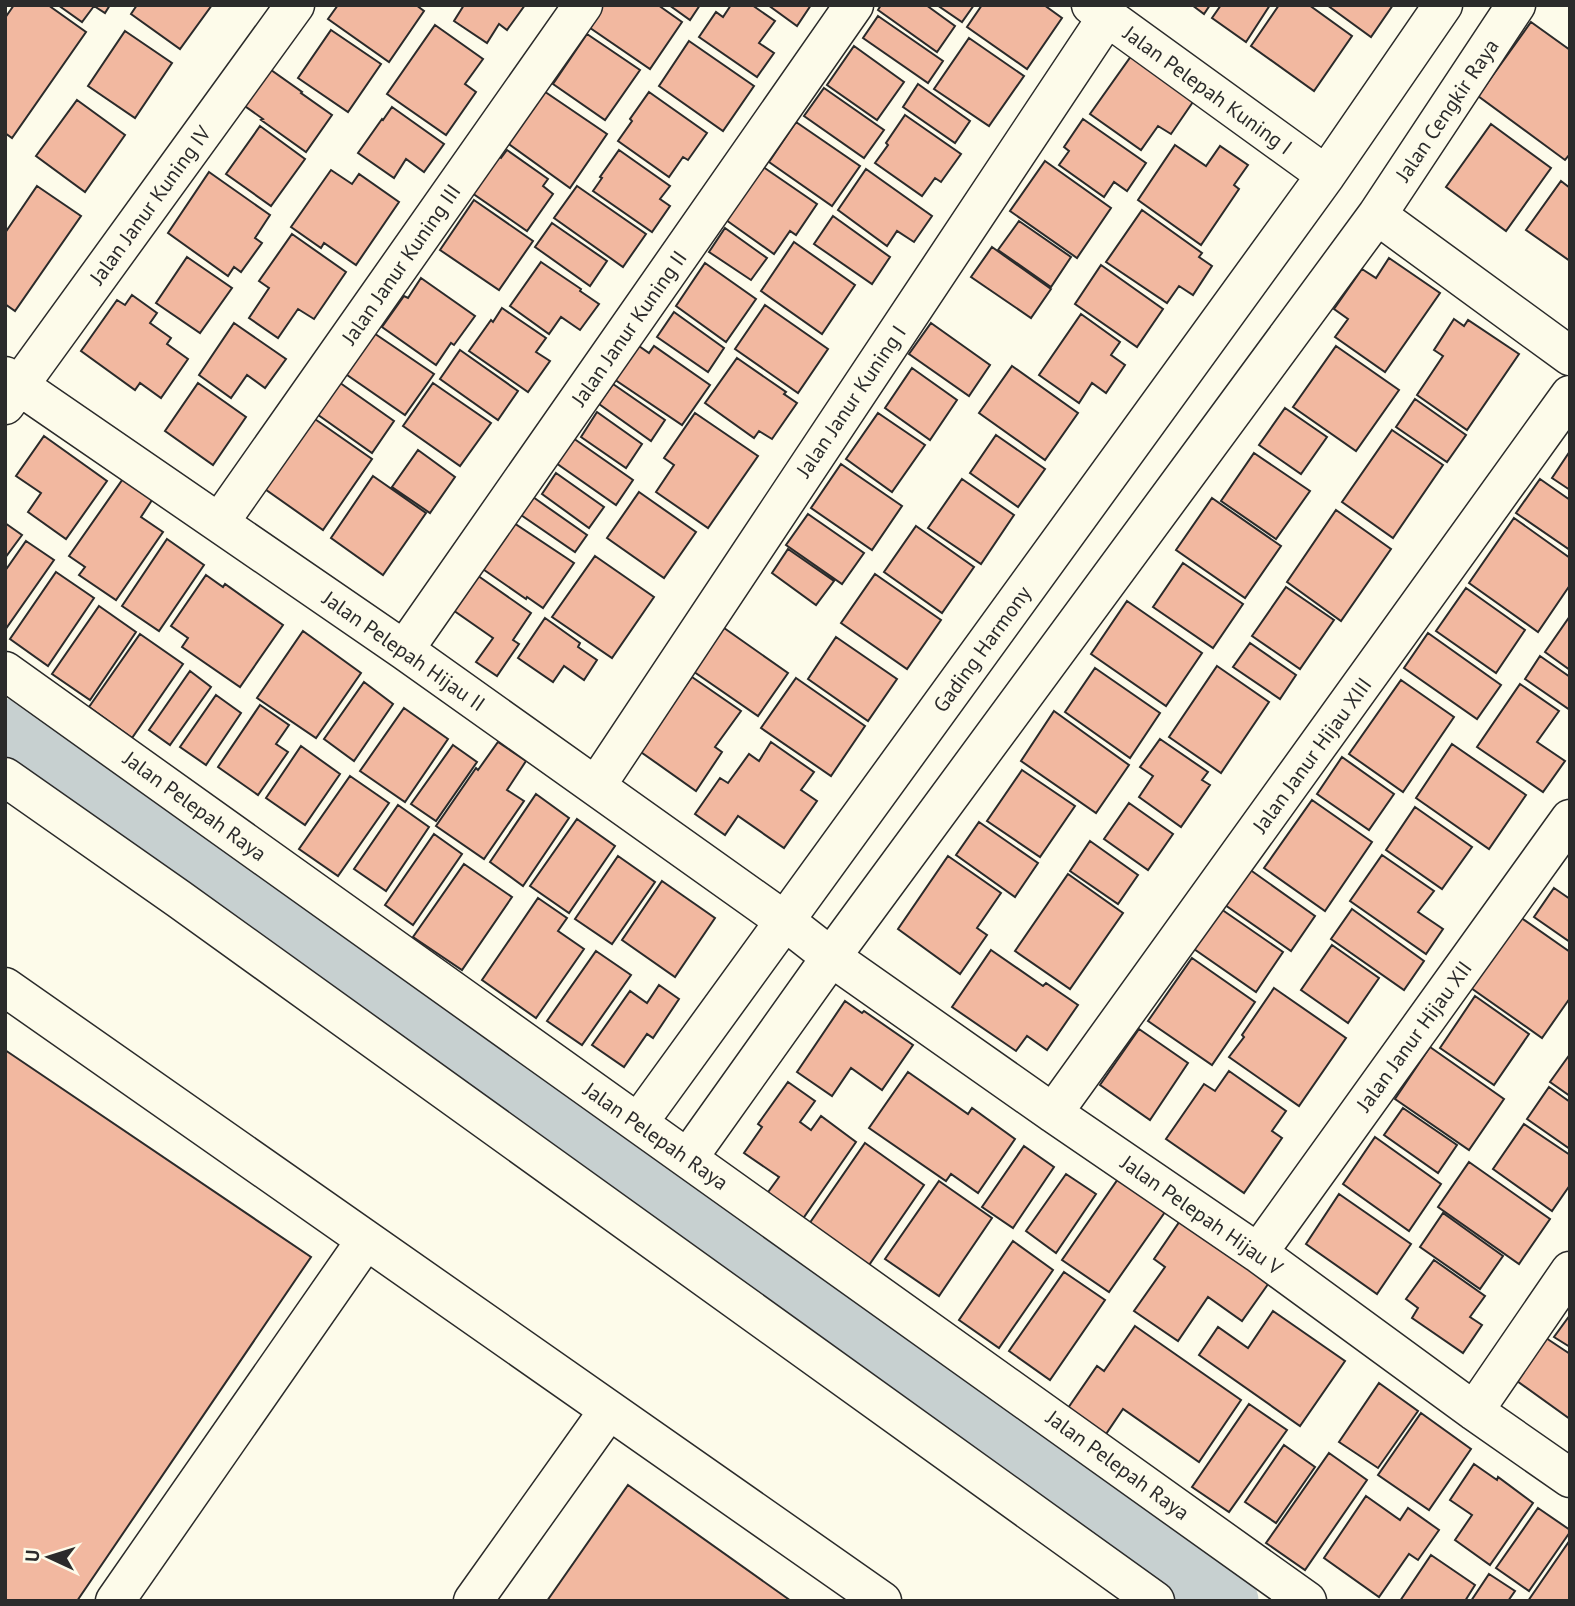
<svg xmlns="http://www.w3.org/2000/svg" width="1575" height="1606" font-family="'PT Sans',sans-serif">
  <style>
    .lines { fill: none; stroke-linecap: round; stroke-linejoin: round }
    .river { stroke: #c7d0d0; stroke-width: 65 }
    .building { fill: #f2b8a0; stroke: #2b2b2b; stroke-width: 2 }
    .minor-casing { stroke: #2b2b2b; stroke-width: 41 }
    .minor { stroke: #fdfbea; stroke-width: 38 }
    .labels { text-anchor: middle; dominant-baseline: central; stroke-width: 5; stroke-linejoin: round; paint-order: stroke }
    .street-label { font-size: 21px; fill: #2b2b2b; stroke: #fdfbea }
  </style>
  <rect width="100%" height="100%" fill="#fdfbea"/>
  <g class="lines">
    <path class="river" d="M5 731 1226 1601"/>
  </g>
  <path class="building" d="M14 5H48L86 32 12 138 5 133V18Z
    M58 5H110L105 13 94 6 82 22Z
    M137 5H212L180 49 131 14Z
    M338 5H416L424 11 389 62 328 19Z
    M464 5H525L507 30 499 24 487 43 454 21Z
    M591 5H658L682 22 650 69 580 21Z
    M669 5H700L690 20Z
    M731 5H752L775 21 759 43 774 53 757 77 699 37 716 12 723 17Z
    M768 5H811L797 26Z
    M881 5H926L955 26 937 52 878 10Z
    M937 5H974L962 22Z
    M982 5H1044L1062 18 1027 69 967 27Z
    M1192 5H1210L1204 14Z
    M1221 5H1270L1246 42 1212 18Z
    M1279 5H1309L1352 36 1314 91 1251 46Z
    M1327 5H1393L1371 37Z
    M878 16 943 61 928 83 863 38Z
    M1531 22 1570 50V154L1565 160 1478 96Z
    M435 25 483 59 465 84 476 92 446 135 387 94Z
    M331 30 381 64 348 112 298 78Z
    M125 31 172 63 135 118 88 86Z
    M587 34 640 70 605 120 553 84Z
    M969 38 1024 76 989 126 934 89Z
    M689 41 754 86 723 131 659 86Z
    M854 46 904 82 877 120 827 85Z
    M1134 52 1197 96 1171 134 1158 126 1141 150 1090 114Z
    M257 60 302 92 301 93 332 115 306 152 261 120 263 119 232 97Z
    M918 84 970 121 955 143 903 107Z
    M535 85 607 134 570 188 499 137Z
    M824 88 884 130 864 158 804 116Z
    M649 92 707 133 688 160 683 157 669 177 618 141 632 121 630 119Z
    M77 100 125 135 85 192 36 156Z
    M392 107 444 144 424 172 406 159 394 178 358 153 382 119 383 120Z
    M905 115 961 154 941 182 935 178 922 196 875 163 888 145 886 143Z
    M1083 119 1146 163 1127 191 1114 182 1104 197 1059 165 1069 151 1064 147Z
    M796 122 860 166 832 206 769 162Z
    M1491 124 1551 168 1506 231 1446 187Z
    M260 126 305 159 271 206 226 174Z
    M1175 145 1206 166 1220 146 1248 165 1234 185 1239 189 1201 245 1138 200Z
    M507 150 548 179 543 186 553 194 527 231 472 193 498 156 501 158Z
    M619 150 670 186 660 199 670 206 652 232 593 191 602 178 600 177Z
    M1045 161 1111 208 1077 258 1010 211Z
    M756 162 817 204 796 235 790 231 774 254 726 220Z
    M866 169 932 216 914 242 897 231 887 246 838 210Z
    M331 170 352 184 359 174 399 202 356 265 324 243 321 248 291 227Z
    M209 172 270 215 255 238 262 243 241 272 234 267 228 276 168 233Z
    M1561 181 1570 188V261L1526 230Z
    M37 186 81 216 15 311 5 304V233Z
    M577 186 646 234 623 267 554 218Z
    M474 200 533 241 499 290 440 250Z
    M1142 210 1202 253 1199 257 1212 266 1193 295 1179 286 1167 303 1106 262Z
    M833 216 890 257 872 284 814 244Z
    M1019 221 1071 257 1051 287 998 250Z
    M552 223 607 261 590 286 535 247Z
    M725 228 767 258 751 280 709 252Z
    M292 234 346 272 314 319 298 309 278 338 249 318 269 288 259 281Z
    M794 242 855 285 822 334 761 291Z
    M992 247 1051 289 1031 318 971 277Z
    M187 257 232 288 200 333 156 303Z
    M1389 258 1440 293 1385 372 1335 337 1348 319 1334 309 1362 269 1376 278Z
    M541 262 581 289 580 291 599 304 580 330 561 317 549 334 510 306Z
    M705 263 756 299 726 342 676 306Z
    M1101 265 1163 309 1137 347 1075 304Z
    M421 278 475 316 454 345 451 343 436 365 382 327 404 296 408 298Z
    M132 295 157 313 150 323 171 338 167 344 188 359 161 398 140 383 135 390 81 351 117 300 125 305Z
    M765 305 828 349 798 393 735 349Z
    M502 308 546 338 536 352 550 361 528 392 469 351 491 320 493 322Z
    M674 312 724 348 708 372 657 337Z
    M1081 314 1120 342 1111 355 1125 365 1106 393 1092 383 1079 403 1039 375Z
    M1454 319 1464 326 1468 320 1519 354 1467 430 1417 395 1443 356 1434 350Z
    M234 323 286 359 265 388 247 375 231 398 199 375Z
    M931 323 990 365 969 396 909 354Z
    M365 327 434 374 405 415 337 368Z
    M629 339 649 353 654 346 710 385 682 425 605 373Z
    M1336 346 1399 390 1356 451 1293 407Z
    M460 350 518 391 498 420 440 379Z
    M737 358 786 392 784 394 797 403 772 439 759 431 754 438 705 403Z
    M1012 366 1078 413 1045 460 979 413Z
    M912 368 957 400 930 440 885 408Z
    M336 380 394 421 372 453 314 412Z
    M198 383 246 417 213 465 165 431Z
    M433 383 491 423 460 466 403 426Z
    M613 384 665 420 651 441 599 404Z
    M1415 399 1466 435 1447 462 1396 427Z
    M1285 408 1327 437 1301 474 1259 445Z
    M597 412 642 444 626 468 581 437Z
    M695 413 758 456 708 528 656 492 674 465 664 458Z
    M878 413 925 445 892 492 846 459Z
    M312 417 372 459 323 530 262 487Z
    M1392 430 1443 465 1393 538 1342 502Z
    M996 435 1045 469 1018 507 970 473Z
    M44 436 107 481 66 539 28 512 41 493 16 476Z
    M573 438 633 480 616 505 556 463Z
    M418 450 455 477 430 513 392 487Z
    M1570 451V490L1552 478Z
    M1254 453 1310 491 1276 539 1221 501Z
    M841 464 902 506 872 550 811 508Z
    M556 473 604 507 589 528 542 494Z
    M125 476 154 497 141 517 163 532 116 600 79 575 85 567 69 556Z
    M373 476 426 513 383 575 331 538Z
    M962 479 1014 515 981 564 928 528Z
    M1540 479 1570 500V550L1516 513Z
    M639 492 696 532 664 578 607 538Z
    M533 497 587 535 575 552 521 515Z
    M1212 498 1281 546 1245 598 1176 550Z
    M1336 510 1391 549 1341 621 1287 582Z
    M808 514 864 553 842 584 786 545Z
    M1514 518 1570 558V585L1538 632 1469 583Z
    M508 519 574 563 543 608 527 597 526 599 477 565Z
    M5 523 22 535 5 558Z
    M916 526 974 567 942 613 884 572Z
    M167 539 204 565 159 631 122 606Z
    M26 541 54 560 5 630V571Z
    M788 549 834 581 816 605 772 573Z
    M595 556 654 597 612 658 552 617Z
    M1183 563 1243 604 1213 648 1153 607Z
    M56 572 94 598 48 666 10 639Z
    M474 573 531 613 513 640 519 644 497 676 476 662 493 638 450 608Z
    M875 574 941 620 907 669 841 623Z
    M206 575 223 587 225 584 283 625 240 687 182 647 188 638 171 626Z
    M1286 587 1334 620 1300 669 1252 636Z
    M1466 588 1525 630 1496 673 1436 631Z
    M1127 601 1202 653 1166 706 1091 654Z
    M99 606 136 632 90 700 52 674Z
    M1570 616V670L1545 652Z
    M545 618 580 643 578 647 597 660 584 680 564 666 553 682 518 658Z
    M717 623 788 673 758 716 687 667Z
    M303 631 361 673 316 738 257 698Z
    M1428 633 1501 685 1477 719 1404 668Z
    M140 634 183 664 132 738 89 707Z
    M836 637 897 679 868 721 808 679Z
    M1250 643 1296 675 1280 699 1233 667Z
    M1540 656 1570 677V710L1525 679Z
    M1217 666 1269 702 1221 773 1169 737Z
    M1095 668 1160 713 1130 758 1065 712Z
    M190 671 211 687 170 745 149 730Z
    M692 677 741 711 715 747 722 752 696 791 638 750Z
    M796 678 865 726 831 776 761 728Z
    M1401 680 1454 717 1403 792 1349 754Z
    M364 682 393 704 354 761 324 739Z
    M1520 684 1559 711 1537 742 1565 761 1543 792 1477 747Z
    M216 695 241 713 206 765 180 747Z
    M260 705 289 725 276 744 288 752 258 795 218 767Z
    M404 708 448 739 405 802 360 771Z
    M1054 711 1129 765 1096 813 1021 761Z
    M1160 739 1208 772 1202 780 1210 785 1181 827 1139 797 1153 776 1140 767Z
    M498 742 526 761 507 790 524 801 484 859 436 826 476 768 478 770Z
    M771 742 814 772 801 790 817 801 784 848 738 816 725 835 695 814 720 778 728 783 749 754 759 761Z
    M1452 744 1526 795 1489 849 1416 798Z
    M453 745 477 762 436 821 411 804Z
    M301 746 340 774 305 825 266 798Z
    M1342 757 1394 794 1369 830 1317 794Z
    M1022 770 1075 806 1040 857 987 821Z
    M350 776 389 803 338 876 299 849Z
    M536 794 569 818 523 886 490 862Z
    M1312 800 1372 842 1325 911 1264 868Z
    M1129 803 1173 834 1148 870 1104 839Z
    M398 805 429 827 386 891 354 869Z
    M1415 807 1472 847 1442 889 1386 850Z
    M577 819 615 846 569 913 530 886Z
    M979 822 1038 863 1015 897 956 855Z
    M434 834 462 854 413 925 385 905Z
    M1090 841 1138 875 1118 904 1070 871Z
    M1382 855 1434 891 1418 912 1443 929 1426 954 1350 901Z
    M618 856 655 882 612 944 575 919Z
    M948 856 1001 893 977 928 987 935 960 974 898 929Z
    M464 864 512 897 462 970 413 937Z
    M1249 869 1315 916 1291 951 1225 905Z
    M1068 874 1123 913 1070 989 1015 951Z
    M662 881 715 918 675 977 622 940Z
    M1554 888 1570 899V942L1534 917Z
    M538 898 567 918 558 931 584 949 536 1018 482 980Z
    M1221 909 1283 952 1256 992 1194 949Z
    M1352 909 1424 961 1404 990 1331 939Z
    M1520 917 1570 952V998L1542 1038 1471 988Z
    M1332 945 1379 978 1348 1023 1301 990Z
    M991 950 1043 986 1046 983 1078 1005 1047 1050 1027 1036 1016 1051 952 1007Z
    M596 951 631 975 582 1045 547 1021Z
    M1192 958 1255 1002 1212 1065 1148 1021Z
    M659 985 679 999 653 1038 647 1034 624 1067 592 1045 630 991 647 1003Z
    M1274 988 1346 1038 1299 1106 1229 1057 1244 1037 1242 1035Z
    M1475 996 1529 1034 1494 1085 1440 1048Z
    M845 1001 862 1013 864 1011 913 1045 882 1090 851 1068 832 1096 797 1072Z
    M1139 1029 1188 1063 1150 1120 1100 1085Z
    M1430 1047 1504 1099 1469 1150 1395 1099Z
    M5 1050 311 1257 77 1601H5Z
    M1570 1054V1096L1550 1082Z
    M1229 1071 1286 1111 1272 1131 1282 1138 1244 1193 1166 1139 1204 1084 1215 1091Z
    M908 1072 968 1114 972 1108 1015 1139 978 1193 951 1174 946 1181 869 1128Z
    M788 1082 815 1101 800 1122 811 1130 821 1116 856 1142 802 1220 766 1195 779 1177 744 1153 762 1127 758 1124Z
    M1549 1087 1570 1102V1149L1527 1119Z
    M1403 1108 1457 1145 1438 1173 1384 1135Z
    M1524 1124 1570 1155V1185L1552 1211 1493 1169Z
    M1375 1137 1441 1184 1409 1231 1343 1184Z
    M865 1143 924 1185 867 1268 807 1227Z
    M1024 1146 1054 1167 1013 1228 982 1207Z
    M1469 1162 1550 1219 1519 1264 1438 1207Z
    M1066 1174 1096 1194 1056 1253 1026 1231Z
    M1118 1179 1165 1212 1109 1292 1062 1260Z
    M939 1181 992 1218 939 1296 885 1259Z
    M1339 1194 1411 1244 1377 1294 1306 1244Z
    M1443 1213 1503 1256 1480 1289 1420 1247Z
    M1182 1218 1271 1280 1242 1321 1208 1297 1178 1341 1134 1311 1165 1267 1154 1259Z
    M1013 1241 1053 1270 999 1348 959 1320Z
    M1434 1260 1485 1296 1470 1317 1482 1325 1463 1353 1412 1318 1418 1308 1406 1299Z
    M1064 1272 1105 1300 1050 1380 1009 1351Z
    M1273 1311 1345 1361 1300 1426 1199 1355 1218 1327 1248 1348Z
    M1570 1315V1347L1554 1337Z
    M1135 1326 1241 1400 1199 1462 1123 1409 1104 1437 1066 1411 1097 1366 1104 1371Z
    M1546 1338 1570 1354V1419L1517 1381Z
    M1379 1383 1418 1411 1378 1468 1339 1442Z
    M1249 1404 1287 1430 1229 1512 1192 1487Z
    M1421 1413 1471 1449 1429 1510 1378 1475Z
    M1284 1445 1315 1467 1276 1523 1245 1502Z
    M1329 1453 1367 1480 1305 1570 1266 1543Z
    M1474 1464 1497 1480 1498 1477 1533 1503 1490 1565 1455 1540 1472 1515 1450 1500Z
    M628 1485 791 1601H547Z
    M1366 1496 1400 1520 1408 1508 1439 1530 1418 1560 1409 1554 1379 1597 1324 1558Z
    M1538 1508 1570 1530V1532L1529 1591 1496 1568Z
    M1570 1540V1601H1528Z
    M1431 1555 1475 1585 1465 1601H1400Z
    M1489 1574 1515 1591 1508 1601H1471Z"/>
  <g class="lines">
    <defs>
      <path id="minor" d="M1091 5 1326 175
        M1377 215 1570 356
        M5 376 404 650 785 921 831 957 1053 1113 1258 1253 1474 1411 1570 1478
        M5 405 295 5
        M219 523 583 5
        M404 650 854 5
        M5 671 1307 1601
        M5 777 179 899 1155 1601
        M596 786 1107 17
        M5 987 882 1601
        M1053 1113 1570 395
        M638 1123 1326 175 1443 5
        M688 1158 831 957 1377 215 1516 5
        M1258 1253 1570 819
        M1474 1411 1570 1271
        M115 1601 366 1240
        M473 1601 609 1410"/>
    </defs>
    <use href="#minor" class="minor-casing"/>
    <use href="#minor" class="minor"/>
  </g>
  <g class="labels">
    <g class="street-label">
      <text transform="translate(1208 90) rotate(36)">Jalan Pelepah Kuning I</text>
      <text transform="translate(1447 110) rotate(-56)">Jalan Cengkir Raya</text>
      <text transform="translate(150 205) rotate(-54)">Jalan Janur Kuning IV</text>
      <text transform="translate(401 264) rotate(-55)">Jalan Janur Kuning III</text>
      <text transform="translate(629 328) rotate(-55)">Jalan Janur Kuning II</text>
      <text transform="translate(851 401) rotate(-56)">Jalan Janur Kuning I</text>
      <text transform="translate(982 649) rotate(-54)">Gading Harmony</text>
      <text transform="translate(404 651) rotate(35)">Jalan Pelepah Hijau II</text>
      <text transform="translate(1312 755) rotate(-54)">Jalan Janur Hijau XIII</text>
      <text transform="translate(195 806) rotate(36)">Jalan Pelepah Raya</text>
      <text transform="translate(1414 1036) rotate(-54)">Jalan Janur Hijau XII</text>
      <text transform="translate(656 1136) rotate(35)">Jalan Pelepah Raya</text>
      <text transform="translate(1202 1215) rotate(35)">Jalan Pelepah Hijau V</text>
      <text transform="translate(1118 1465) rotate(36)">Jalan Pelepah Raya</text>
    </g>
  </g>
  <rect width="1575" height="1606" fill="none" stroke="#2b2b2b" stroke-width="14"/>
  <g transform="translate(49 1557) rotate(274)" stroke="#fdfbea" stroke-width="5" paint-order="stroke">
  <path d="M0-5L12 26L0 18L-12 26Z" fill="#2b2b2b"/>
  <text y="-10" font-size="19" font-weight="bold" text-anchor="middle" fill="#2b2b2b">U</text>
  </g>
</svg>
